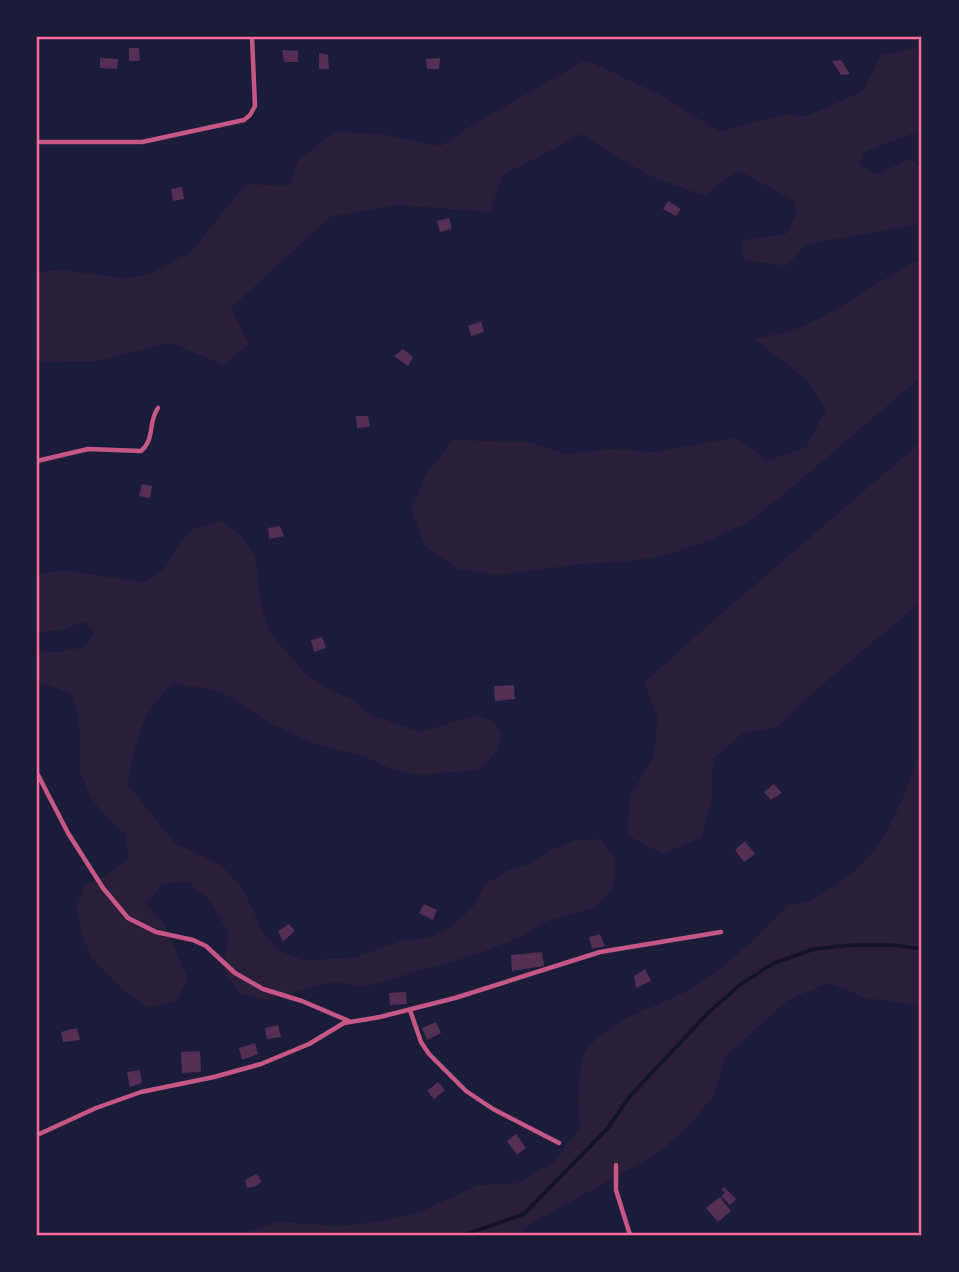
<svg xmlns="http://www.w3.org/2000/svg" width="959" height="1272" font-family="Barlow,sans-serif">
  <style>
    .green { fill: #2a1e3b }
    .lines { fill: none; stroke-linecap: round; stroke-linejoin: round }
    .stream { stroke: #12122b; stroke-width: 3.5 }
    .building { fill: #542f53 }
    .minor { stroke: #c65784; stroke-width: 4.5 }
    .neatline { fill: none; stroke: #ff6b9d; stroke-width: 2.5 }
  </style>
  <rect width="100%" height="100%" fill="#1b1b3a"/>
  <path class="green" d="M922 47V130L864 152 859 164 876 174 910 159 922 169V221L913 225 805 245 787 266 743 260 742 240 786 234 796 215 794 201 738 170 704 196 647 175 582 134 503 175 490 212 397 205 330 217 231 308 249 344 224 365 170 343 98 361 37 362V272L62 270 124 278 147 275 190 253 246 184 289 186 298 161 334 132 382 134 441 146 472 125 586 60 665 97 719 132 783 114 807 116 863 91 881 55Z
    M922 258V376L782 496 746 523 708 541 664 556 624 562 581 564 498 575 458 569 425 546 411 510 426 474 453 440 530 442 566 454 610 449 657 452 736 437 767 461 806 447 826 410 806 379 754 339C771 335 791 332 807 324 848 306 883 277 922 258Z
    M922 441V601L808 697 779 726 742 734 713 759 712 800 701 838 662 854 627 835 630 795 653 759 658 720 644 683 707 626Z
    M220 521 241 536 255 557 262 609 271 634 306 674 327 688 352 700 372 715 420 732 477 715 494 722 501 735 497 750 480 770 419 775 393 770 365 757 314 744 268 722 223 693 197 687 172 684C139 716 135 742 128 785L175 843 221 865 240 885 252 907 262 932 280 951 303 960 353 958 404 940 429 938 452 926 473 907 485 884 507 871 532 863 552 850 575 840 601 839 616 860 613 887 597 907 547 921 525 935 475 955 364 987 336 981 265 1000 240 994 225 972 228 931 208 899 188 882 163 884 146 904 163 922 188 979 176 1002 149 1007 127 993 91 958 82 934 76 908 85 885 104 877 128 860 126 835 107 818 91 798 80 772 79 719 72 695 49 685 37 684V651L59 652 84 647 94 633 85 621 66 629 37 633V574L63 570 143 582 164 570 177 547 194 528Z
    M922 747V1006L866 998 828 983 788 1000 726 1056 714 1095 688 1127 657 1154 532 1223 517 1235H236L277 1222 342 1226 381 1221 420 1212 478 1185 518 1183 554 1162 580 1127C578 1107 576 1064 588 1048 615 1014 660 1008 695 986 728 965 761 934 788 905 809 903 816 898 833 887 886 854 901 803 922 747Z"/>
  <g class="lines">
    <path class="stream" d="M464 1235 524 1214 607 1129 630 1096 710 1011 741 984 774 963 814 949 854 945H892L922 949"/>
  </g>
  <path class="building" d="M129 48H139L140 61H129Z
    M282 50 298 51V62H284Z
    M319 53 328 55 329 69H319Z
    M100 58 118 59 117 69 100 68Z
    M440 58 439 69H427L426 59Z
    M841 60 850 74 841 75 832 61Z
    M182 187 184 199 173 201 171 189Z
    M668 201 681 209 676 216 663 209Z
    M449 218 452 229 440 232 437 221Z
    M481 321 484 332 471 336 468 326Z
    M403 349 413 357 408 366 394 356Z
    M356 416H368L370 427 357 428Z
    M142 484 152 486 150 498 139 496Z
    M280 526 284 536 269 539 268 528Z
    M322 637 326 648 314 652 311 640Z
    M514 685 515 699 495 701 494 686Z
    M774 784 782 793 771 800 764 792Z
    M745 841 755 854 744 862 735 850Z
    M424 904 437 910 433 920 419 913Z
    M289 924 295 931 283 941 278 931Z
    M600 934 605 946 592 949 589 937Z
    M542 952 544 966 512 971 511 955Z
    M645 969 651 981 636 988 634 976Z
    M406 992 407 1004 390 1005 389 993Z
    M436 1022 441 1033 427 1040 422 1028Z
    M278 1025 281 1037 267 1039 265 1028Z
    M77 1028 80 1040 63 1042 61 1032Z
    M255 1043 258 1054 242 1060 239 1048Z
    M200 1051 201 1072 182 1073 181 1052Z
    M140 1070 142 1083 130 1087 127 1072Z
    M438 1082 445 1090 434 1099 427 1091Z
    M516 1134 526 1148 517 1155 507 1141Z
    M256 1174 262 1181 256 1186 247 1188 245 1180Z
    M724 1187 736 1199 730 1205 721 1196 725 1193 721 1189Z
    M720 1197 731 1211 718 1222 706 1208Z"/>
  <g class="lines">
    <path class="minor" d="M37 142H142L244 120 250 115 255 106 252 37
      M37 461 88 449 141 451C155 440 148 421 158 408
      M37 773 68 833 103 888 128 918 156 932 193 940 206 946 235 973 263 989 302 1001 349 1021
      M410 1010 421 1042 429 1054 466 1091 493 1109 559 1143
      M37 1135 96 1108 141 1092 214 1077 261 1064 309 1044 344 1023 380 1017 455 998 600 952 721 932
      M616 1165V1190L630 1235"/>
  </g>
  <rect width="959" height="1272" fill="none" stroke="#1b1b3a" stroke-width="77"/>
  <rect x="38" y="38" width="882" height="1196" class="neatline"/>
</svg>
